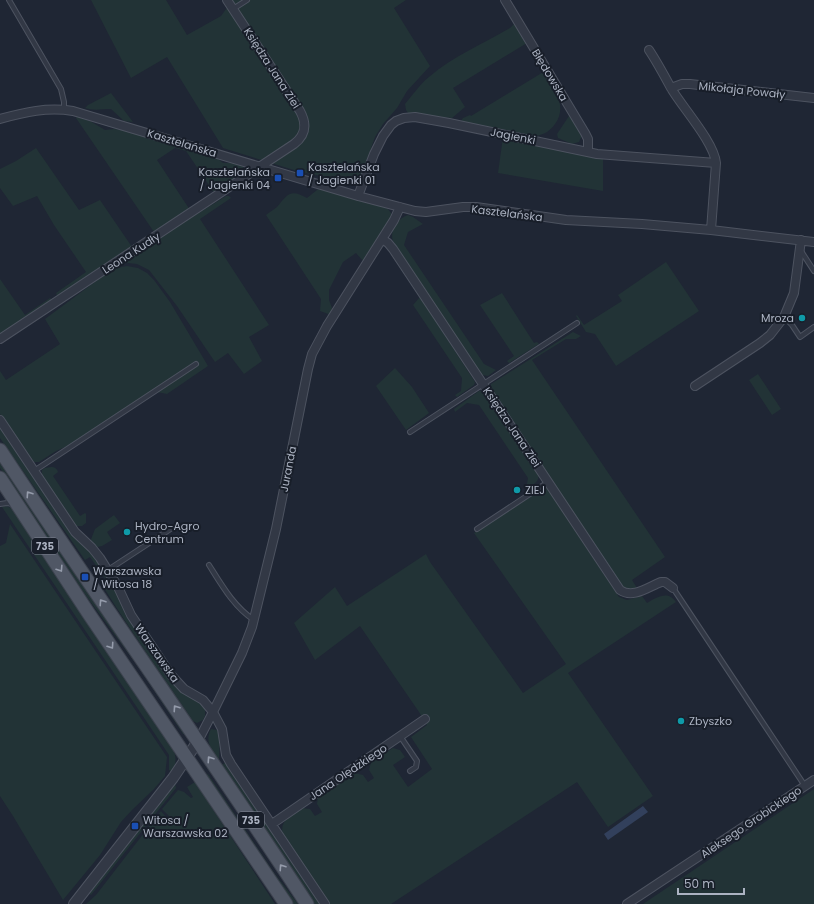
<svg xmlns="http://www.w3.org/2000/svg" width="814" height="904" font-family="Poppins,sans-serif">
  <style>
    .green { fill: #223336 }
    .water { fill: #32405c }
    .lines { fill: none; stroke-linecap: round; stroke-linejoin: round }
    .service-casing { stroke: #4d5360; stroke-width: 6 }
    .minor-casing { stroke: #4d5360; stroke-width: 10 }
    .tertiary-casing { stroke: #4d5360; stroke-width: 12 }
    .primary-casing { stroke: #3c424e; stroke-width: 15 }
    .service { stroke: #323845; stroke-width: 4 }
    .minor { stroke: #323845; stroke-width: 8 }
    .tertiary { stroke: #323845; stroke-width: 10 }
    .primary { stroke: #505765; stroke-width: 13 }
    .oneway { stroke: #959cab }
    .transit-dot { fill: #1a4fb4; stroke: #181e29; stroke-width: 1.5 }
    .culture-dot { fill: #0f9aa8; stroke: #181e29; stroke-width: 1.5 }
    .labels { text-anchor: middle; dominant-baseline: central; stroke-width: 4; stroke-linejoin: round; paint-order: stroke }
    .shield { fill: #181e29; stroke: #808694; stroke-width: 1 }
    .shield-label { font-size: 10px; font-weight: bold; fill: #acb3c2 }
    .street-label { font-size: 11px; fill: #acb3c2; stroke: #181e29 }
    .poi-label { font-size: 11px; fill: #acb3c2; stroke: #181e29; text-anchor: start }
  </style>
  <rect width="100%" height="100%" fill="#1f2634"/>
  <path class="green" d="M91 0H166L187 35 221 16 229 5 227 0H406L394 8 430 66 407 91 397 108 383 124 375 137 362 174 358 179 345 181 297 171 223 148 167 57 131 78Z
    M515 23 527 43 453 88 465 107 452 118 408 113 406 110 405 104C413 95 419 85 429 77 453 56 483 44 510 28Z
    M545 71C554 87 568 106 555 124 550 131 545 134 536 136L461 121 463 118 470 115 471 116Z
    M111 93 133 122 124 121 111 109C101 109 94 111 85 108L88 105Z
    M571 113 583 133 579 142 572 144 558 138 557 134Z
    M77 117 90 121 105 130 114 129 122 130 218 159 223 163C232 163 237 162 244 168L241 176 215 194 186 151 175 148 157 160 190 210 154 232 76 118Z
    M503 137 603 158V191L498 173Z
    M36 148 79 210 100 200 132 247 58 298 56 293 86 272 54 225 37 196 13 206 0 188V169L16 161Z
    M322 186 388 209 391 213V218L366 262 363 261 356 253 343 262 329 290V300L332 308 331 315 320 311 321 299 266 215C269 212 274 210 277 207 287 195 290 188 307 198Z
    M226 196H229L231 198 200 219 269 325 249 337 262 361 244 374 228 353 215 362 177 306 149 270 137 264 128 263 122 264 160 237Z
    M408 215 413 217 423 224 408 232 404 245 484 364 496 370 488 376 482 375 393 241C389 231 398 218 408 215Z
    M666 262 699 311 616 366 595 334 586 332 576 316 577 315 584 325 622 301 618 295Z
    M127 266 138 268 147 273 154 280 170 302 208 366 167 394 157 392 143 399 70 445 56 451 39 462H34L0 414V371L6 380 60 344 45 319 107 273 116 268Z
    M0 279 25 315 50 298 53 301 0 336Z
    M502 293 534 343 537 342 539 344 509 363 507 361 514 356 480 305Z
    M420 297 475 382 474 385 457 397 455 395 461 391 462 378 413 305Z
    M573 332 581 336 576 339H566L532 360 665 557 632 580 637 588C631 590 627 590 622 586L490 387 491 384Z
    M395 368 412 387 429 413 406 430 376 386Z
    M758 374 781 409 772 415 749 380Z
    M479 391H484L538 473C541 482 532 485 526 489L528 478 479 405 467 403 455 412 454 409Z
    M0 426 93 553 117 594 126 616 152 653 179 689 199 702 205 708V716L203 720 197 723 193 721C163 677 132 633 104 588L109 584 90 557 85 560 0 438Z
    M0 460 186 734H183L139 668 84 593 0 468Z
    M51 467C54 467 57 468 58 472L53 476 80 516 85 513 86 514V523L82 526H75L42 476V470L45 468Z
    M546 487 619 597 627 600 642 596 647 603C657 597 668 590 676 602L568 673 653 796 608 827 577 782 391 904H330L284 837C277 822 291 815 302 808L310 809 315 816 322 812 317 804 318 797 355 773 363 775 368 782 374 778 369 770 371 762 393 748 400 750 405 757 393 765 408 787 432 769 411 737 427 725 419 712 360 626 315 660 294 623 335 587 347 606 426 554 430 562 523 693 566 664 474 533Z
    M5 506 12 508 173 749C177 757 176 766 172 772L169 770V755L2 507Z
    M114 515 120 523 107 532 112 540 102 546 97 547 90 542 95 529Z
    M10 524 167 757 165 776 154 789 132 810 121 822 100 855 63 900 13 816 0 796V546L6 543Z
    M211 729 217 730 220 736 219 760C212 750 204 742 211 729Z
    M226 762 321 904H315L222 765Z
    M208 774 275 874 298 904H293L205 776Z
    M195 782 275 904H86L96 895 161 811 167 818 169 816 162 809 178 790 184 792 191 798 193 797 187 787Z
    M175 783 176 788 91 895 89 893Z
    M814 789V904H643Z"/>
  <path class="water" d="M643 806 648 812 608 840 604 834Z"/>
  <g class="lines">
    <defs>
      <path id="service" d="M9 0 61 89 64 102V109
        M233 9 247 0
        M801 251 814 271
        M784 317 792 325 800 337 814 327
        M410 432 577 323
        M34 471 196 364
        M0 504 7 503 13 504
        M477 529 548 482
        M209 565C221 584 234 607 254 620
        M108 570 172 528
        M673 588 805 786
        M400 736 417 761 416 767 410 771"/>
      <path id="minor" d="M505 0 585 133 588 139V152
        M649 50C657 62 664 75 671 88 682 107 714 142 716 163L711 230
        M671 88 682 84H690L814 98
        M0 119C25 112 47 107 73 111L358 196 415 211 426 212 463 207H476L566 220 642 224 711 230 814 242
        M358 196 374 154 383 136 391 125 396 121 404 118 415 117 449 123 597 154 716 163
        M382 239 388 243 393 249 620 590C633 599 648 587 661 582H665L673 588
        M0 339 294 144C306 135 307 124 300 111L227 0
        M695 386 760 343 770 335 784 317 794 293 801 240
        M0 420 75 532 92 548 100 558 118 587 131 615 171 675 184 689 203 700 213 712 222 729 226 755 231 764 325 904
        M198 741 213 712 242 653 252 627 276 529 308 369 312 354 327 326 394 220 400 207
        M272 824 425 719
        M627 904 814 780"/>
      <path id="tertiary" d="M74 904 173 778 198 741"/>
      <path id="primary" d="M0 450C100 602 207 751 307 904
        M0 478 89 614 286 904"/>
    </defs>
    <use href="#service" class="service-casing"/>
    <use href="#minor" class="minor-casing"/>
    <use href="#tertiary" class="tertiary-casing"/>
    <use href="#primary" class="primary-casing"/>
    <use href="#service" class="service"/>
    <use href="#minor" class="minor"/>
    <use href="#tertiary" class="tertiary"/>
    <use href="#primary" class="primary"/>
  </g>
  <defs><path id="oneway-chevron" d="M-2-3.5L2.5 0L-2 3.5" fill="none" stroke-width="1.6" stroke-linecap="round" stroke-linejoin="round"/></defs>
  <g class="oneway">
    <use href="#oneway-chevron" transform="translate(29 494) rotate(-124)"/>
    <use href="#oneway-chevron" transform="translate(60 569) rotate(57)"/>
    <use href="#oneway-chevron" transform="translate(102 602) rotate(-124)"/>
    <use href="#oneway-chevron" transform="translate(111 646) rotate(56)"/>
    <use href="#oneway-chevron" transform="translate(176 708) rotate(-124)"/>
    <use href="#oneway-chevron" transform="translate(210 759) rotate(-124)"/>
    <use href="#oneway-chevron" transform="translate(282 867) rotate(-124)"/>
  </g>
  <g class="transit-dot">
    <rect x="296" y="169" width="8" height="8" rx="2"/>
    <rect x="274" y="174" width="8" height="8" rx="2"/>
    <rect x="81" y="573" width="8" height="8" rx="2"/>
    <rect x="131" y="822" width="8" height="8" rx="2"/>
  </g>
  <g class="culture-dot">
    <circle cx="802" cy="318" r="4"/>
    <circle cx="517" cy="490" r="4"/>
    <circle cx="127" cy="532" r="4"/>
    <circle cx="681" cy="721" r="4"/>
  </g>
  <g class="labels">
    <g class="shield">
      <rect x="32" y="538" width="26" height="16" rx="3"/>
      <rect x="238" y="812" width="26" height="16" rx="3"/>
    </g>
    <g class="shield-label">
      <text x="45" y="546">735</text>
      <text x="251" y="820">735</text>
    </g>
    <g class="street-label">
      <text transform="translate(272 68) rotate(57)">Księdza Jana Ziei</text>
      <text transform="translate(550 75) rotate(59)">Błędowska</text>
      <text transform="translate(742 90) rotate(6)">Mikołaja Powały</text>
      <text transform="translate(513 136) rotate(11)">Jagienki</text>
      <text transform="translate(182 143) rotate(17)">Kasztelańska</text>
      <text transform="translate(507 213) rotate(7)">Kasztelańska</text>
      <text transform="translate(131 253) rotate(-33)">Leona Kudły</text>
      <text transform="translate(512 427) rotate(56)">Księdza Jana Ziei</text>
      <text transform="translate(288 469) rotate(-79)">Juranda</text>
      <text transform="translate(157 653) rotate(55)">Warszawska</text>
      <text transform="translate(348 772) rotate(-34)">Jana Olędzkiego</text>
      <text transform="translate(751 822) rotate(-34)">Aleksego Grobickiego</text>
    </g>
    <g class="poi-label">
      <text x="308" y="167">Kasztelańska<tspan x="308" dy="13">/ Jagienki 01</tspan></text>
      <text x="270" y="172" text-anchor="end">Kasztelańska<tspan x="270" dy="13">/ Jagienki 04</tspan></text>
      <text x="794" y="318" text-anchor="end">Mroza</text>
      <text x="525" y="490">ZIEJ</text>
      <text x="135" y="526">Hydro-Agro<tspan x="135" dy="13">Centrum</tspan></text>
      <text x="93" y="571">Warszawska<tspan x="93" dy="13">/ Witosa 18</tspan></text>
      <text x="689" y="721">Zbyszko</text>
      <text x="143" y="820">Witosa /<tspan x="143" dy="13">Warszawska 02</tspan></text>
    </g>
  </g>
  <path d="M678 888v6h66v-6" fill="none" stroke="#acb3c2" stroke-width="2"/>
  <text x="684" y="888" font-size="12" fill="#acb3c2" stroke="#181e29" stroke-width="3" paint-order="stroke">50 m</text>
</svg>
